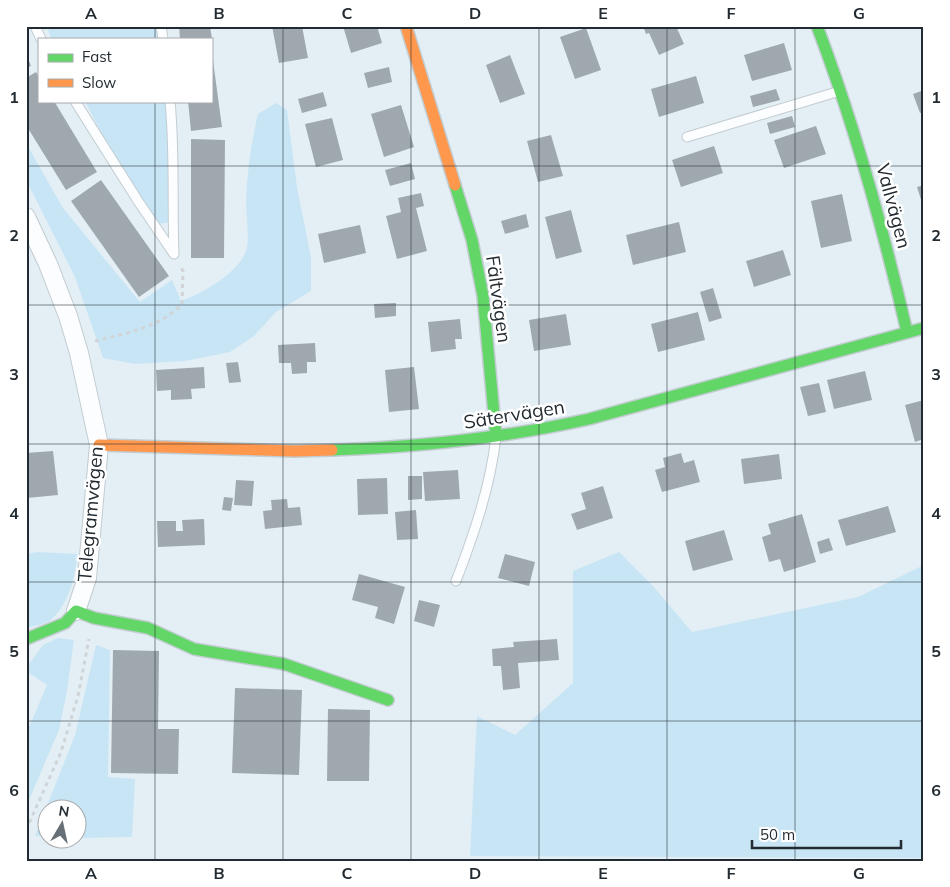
<svg xmlns="http://www.w3.org/2000/svg" width="950" height="887" font-family="Mulish,sans-serif">
  <style>
    .green { fill: #c8e5f6 }
    .building { fill: #9fa8ae }
    .lines { fill: none; stroke-linecap: round; stroke-linejoin: round }
    .lane-casing { stroke: #c2ccd1; stroke-width: 11 }
    .street-casing { stroke: #c2ccd1; stroke-width: 20 }
    .fast-casing { stroke: #c2ccd1; stroke-width: 14 }
    .slow-casing { stroke: #c2ccd1; stroke-width: 14 }
    .path { stroke: #d0d4d6; stroke-width: 3; stroke-dasharray: 4 4; stroke-linecap: butt }
    .lane { stroke: #fbfdfe; stroke-width: 9 }
    .street { stroke: #fbfdfe; stroke-width: 18 }
    .fast { stroke: #63d668; stroke-width: 11 }
    .slow { stroke: #ff974d; stroke-width: 11 }
    .grid { fill: none; stroke: #222b31; stroke-width: 1; stroke-opacity: 0.55 }
    .labels { text-anchor: middle; dominant-baseline: central; stroke-width: 5; stroke-linejoin: round; paint-order: stroke }
    .street-label { font-size: 19px; fill: #222b31; stroke: #fff }
    .neatline { fill: none; stroke: #222b31; stroke-width: 2 }
    .grid-label { font-size: 16px; text-anchor: middle; font-weight: bold; fill: #222b31 }
  </style>
  <rect width="100%" height="100%" fill="#e4eff5"/>
  <path class="green" d="M47 26H157L159 39H51Z
    M85 101H166L170 142V222L158 224 111 152Z
    M276 103 287 110 297 187 311 257V291L276 312 254 336 230 352 185 361 135 364 103 358 75 277 26 180V143L63 208 140 302 172 280 181 301C202 294 238 273 246 251 250 241 246 214 246 201 247 172 251 143 258 114Z
    M37 552 77 554C76 576 69 603 52 619 47 624 33 626 26 628V554Z
    M619 552 653 586 692 632 858 597 924 565V858L470 856 477 716 515 735 573 683V571Z
    M58 638 74 640 67 691 59 730 26 807V734L47 685 26 671V668L43 645Z
    M96 645 110 650 108 777 135 779 132 837 78 838V810H48L47 837 35 836 75 735Z"/>
  <path class="building" d="M179 26H210L212 39H180Z
    M272 26H302L308 58 279 63Z
    M343 26H377L382 43 351 53Z
    M643 26H676L684 44 659 55 649 33 646 34Z
    M586 28 601 70 575 79 560 37Z
    M784 43 792 70 752 81 744 55Z
    M211 46 222 127 191 131 188 101H211Z
    M26 53 31 66 26 68Z
    M510 55 525 94 500 103 486 65Z
    M389 67 392 82 368 88 364 73Z
    M36 72 39 77V101H54L97 172 66 190 26 125V78Z
    M696 76 704 103 659 117 651 89Z
    M776 89 780 100 753 107 750 96Z
    M924 90V112L920 113 913 94Z
    M323 92 327 106 302 113 298 99Z
    M401 105 414 147 384 157 371 114Z
    M792 116 795 127 770 134 767 123Z
    M332 118 343 160 316 167 305 124Z
    M816 126 826 154 784 168 774 140Z
    M551 135 563 176 538 182 527 141Z
    M191 139 225 140 224 258H191Z
    M714 146 723 173 681 187 672 160Z
    M411 163 415 179 390 186 385 170Z
    M101 180 169 276 139 297 71 201Z
    M924 185V206H923L917 187Z
    M421 193 424 206 416 208 427 251 397 259 386 216 401 212 398 198Z
    M842 194 852 241 821 248 811 201Z
    M571 210 582 252 556 259 545 217Z
    M526 214 529 227 505 234 501 221Z
    M679 222 686 252 633 265 626 235Z
    M360 225 366 253 324 263 318 234Z
    M783 250 791 275 754 287 746 261Z
    M713 288 722 318 709 322 700 292Z
    M396 303V316L375 318 374 304Z
    M698 312 705 340 658 352 651 324Z
    M566 314 571 345 534 351 529 320Z
    M460 319 462 339H455L456 349 431 352 428 322Z
    M315 343 316 362H307V373L292 374 291 363H279L278 345Z
    M238 362 241 382 229 383 226 363Z
    M204 367 205 388 191 389 192 399 171 400V390L157 391 156 370Z
    M414 367 419 409 389 412 385 370Z
    M865 371 872 400 834 409 827 380Z
    M819 383 826 412 808 416 800 387Z
    M924 400V439L915 442 905 405Z
    M53 451 58 495 27 498 26 453Z
    M681 453 684 463 694 460 700 482 662 492 655 470 665 467 663 458Z
    M779 454 782 479 744 484 741 459Z
    M458 470 460 499 425 501 423 472Z
    M408 476H422V499L408 500Z
    M387 478 388 514 358 515 357 479Z
    M236 480 254 481 252 506 234 505Z
    M603 486 613 518 577 530 571 514 586 509 581 493Z
    M224 497 233 498 231 511 222 510Z
    M287 499 288 508 300 507 302 525 265 529 263 511 272 510 271 500Z
    M888 506 896 532 846 546 838 520Z
    M416 510 418 539 397 540 395 512Z
    M802 514 816 562 784 572 780 559 769 562 762 537 771 534 768 524Z
    M204 519 205 545 158 547 157 521H176V531H183L182 520Z
    M724 530 733 560 693 571 685 541Z
    M829 538 833 550 820 554 817 542Z
    M505 554 535 562 529 586 498 578Z
    M359 574 405 587 394 624 375 618 378 607 352 600Z
    M419 600 440 605 434 627 414 621Z
    M557 639 559 660 518 663 520 688 503 690 501 666H493L492 649 514 647 513 642Z
    M113 650 159 651 158 729H179L178 774 111 773Z
    M235 688 302 690 299 775 232 773Z
    M328 709 370 710 369 781H327Z"/>
  <g class="lines">
    <defs>
      <path id="lane" d="M35 26 41 39
        M161 26 163 39
        M75 101 138 201 174 254C172 203 175 152 170 101
        M687 137 840 91
        M456 581C474 534 490 488 496 437"/>
      <path id="street" d="M26 217 48 264 68 316 79 353 99 445 87 578 76 611"/>
      <path id="fast" d="M817 26C855 126 883 228 907 332
        M455 185 472 240 483 296 496 436
        M332 450C418 447 505 438 589 419L924 328
        M26 639 65 623 76 611 94 618 148 628 194 649 284 664 388 700"/>
      <path id="slow" d="M406 26 455 185
        M99 445 295 451 332 450"/>
    </defs>
    <use href="#lane" class="lane-casing"/>
    <use href="#street" class="street-casing"/>
    <use href="#fast" class="fast-casing"/>
    <use href="#slow" class="slow-casing"/>
    <path class="path" d="M95 341C126 333 159 328 182 304L183 271 180 266
      M26 830 61 752 78 696 89 639"/>
    <use href="#lane" class="lane"/>
    <use href="#street" class="street"/>
    <use href="#fast" class="fast"/>
    <use href="#slow" class="slow"/>
  </g>
  <path class="grid" d="M155 26V39M283 26V861M411 26V861M539 26V861M667 26V861M795 26V861M155 101V861M26 166H924M26 305H924M26 444H924M26 582H924M26 721H924"/>
  <g class="labels">
    <g class="street-label">
      <text transform="translate(894 206) rotate(75)">Vallvägen</text>
      <text transform="translate(499 299) rotate(82)">Fältvägen</text>
      <text transform="translate(514 414) rotate(-9)">Sätervägen</text>
      <text transform="translate(90 514) rotate(-85)">Telegramvägen</text>
    </g>
  </g>
  <rect width="950" height="887" fill="none" stroke="#ffffff" stroke-width="55"/>
  <rect x="38" y="38" width="175" height="65" fill="#ffffff" stroke="#a7aaad"/>
  <rect x="48" y="54" width="25" height="8" fill="#63d668" stroke="#a7aaad"/>
  <text x="82" y="62" font-size="15" fill="#222b31">Fast</text>
  <rect x="48" y="79" width="25" height="8" fill="#ff974d" stroke="#a7aaad"/>
  <text x="82" y="88" font-size="15" fill="#222b31">Slow</text>
  <g transform="translate(62 824) rotate(9)"><circle r="24" fill="#ffffff" stroke="#a7aaad"/>
  <path d="M0-4L9 19L0 12L-9 19Z" fill="#667076"/>
  <text y="-8" font-size="14" font-weight="bold" text-anchor="middle" fill="#222b31">N</text>
  </g>
  <path d="M752 840v8h149v-8" fill="none" stroke="#222b31" stroke-width="2.5"/>
  <text x="760" y="840" font-size="15" fill="#222b31" stroke="#ffffff" stroke-width="4" paint-order="stroke">50 m</text>
  <rect x="28" y="28" width="894" height="832" class="neatline"/>
  <g class="grid-label">
    <text x="91" y="19">A</text>
    <text x="219" y="19">B</text>
    <text x="347" y="19">C</text>
    <text x="475" y="19">D</text>
    <text x="603" y="19">E</text>
    <text x="731" y="19">F</text>
    <text x="859" y="19">G</text>
    <text x="14" y="103">1</text>
    <text x="936" y="103">1</text>
    <text x="14" y="241">2</text>
    <text x="936" y="241">2</text>
    <text x="14" y="380">3</text>
    <text x="936" y="380">3</text>
    <text x="14" y="519">4</text>
    <text x="936" y="519">4</text>
    <text x="14" y="657">5</text>
    <text x="936" y="657">5</text>
    <text x="14" y="796">6</text>
    <text x="936" y="796">6</text>
    <text x="91" y="879">A</text>
    <text x="219" y="879">B</text>
    <text x="347" y="879">C</text>
    <text x="475" y="879">D</text>
    <text x="603" y="879">E</text>
    <text x="731" y="879">F</text>
    <text x="859" y="879">G</text>
  </g>
</svg>
